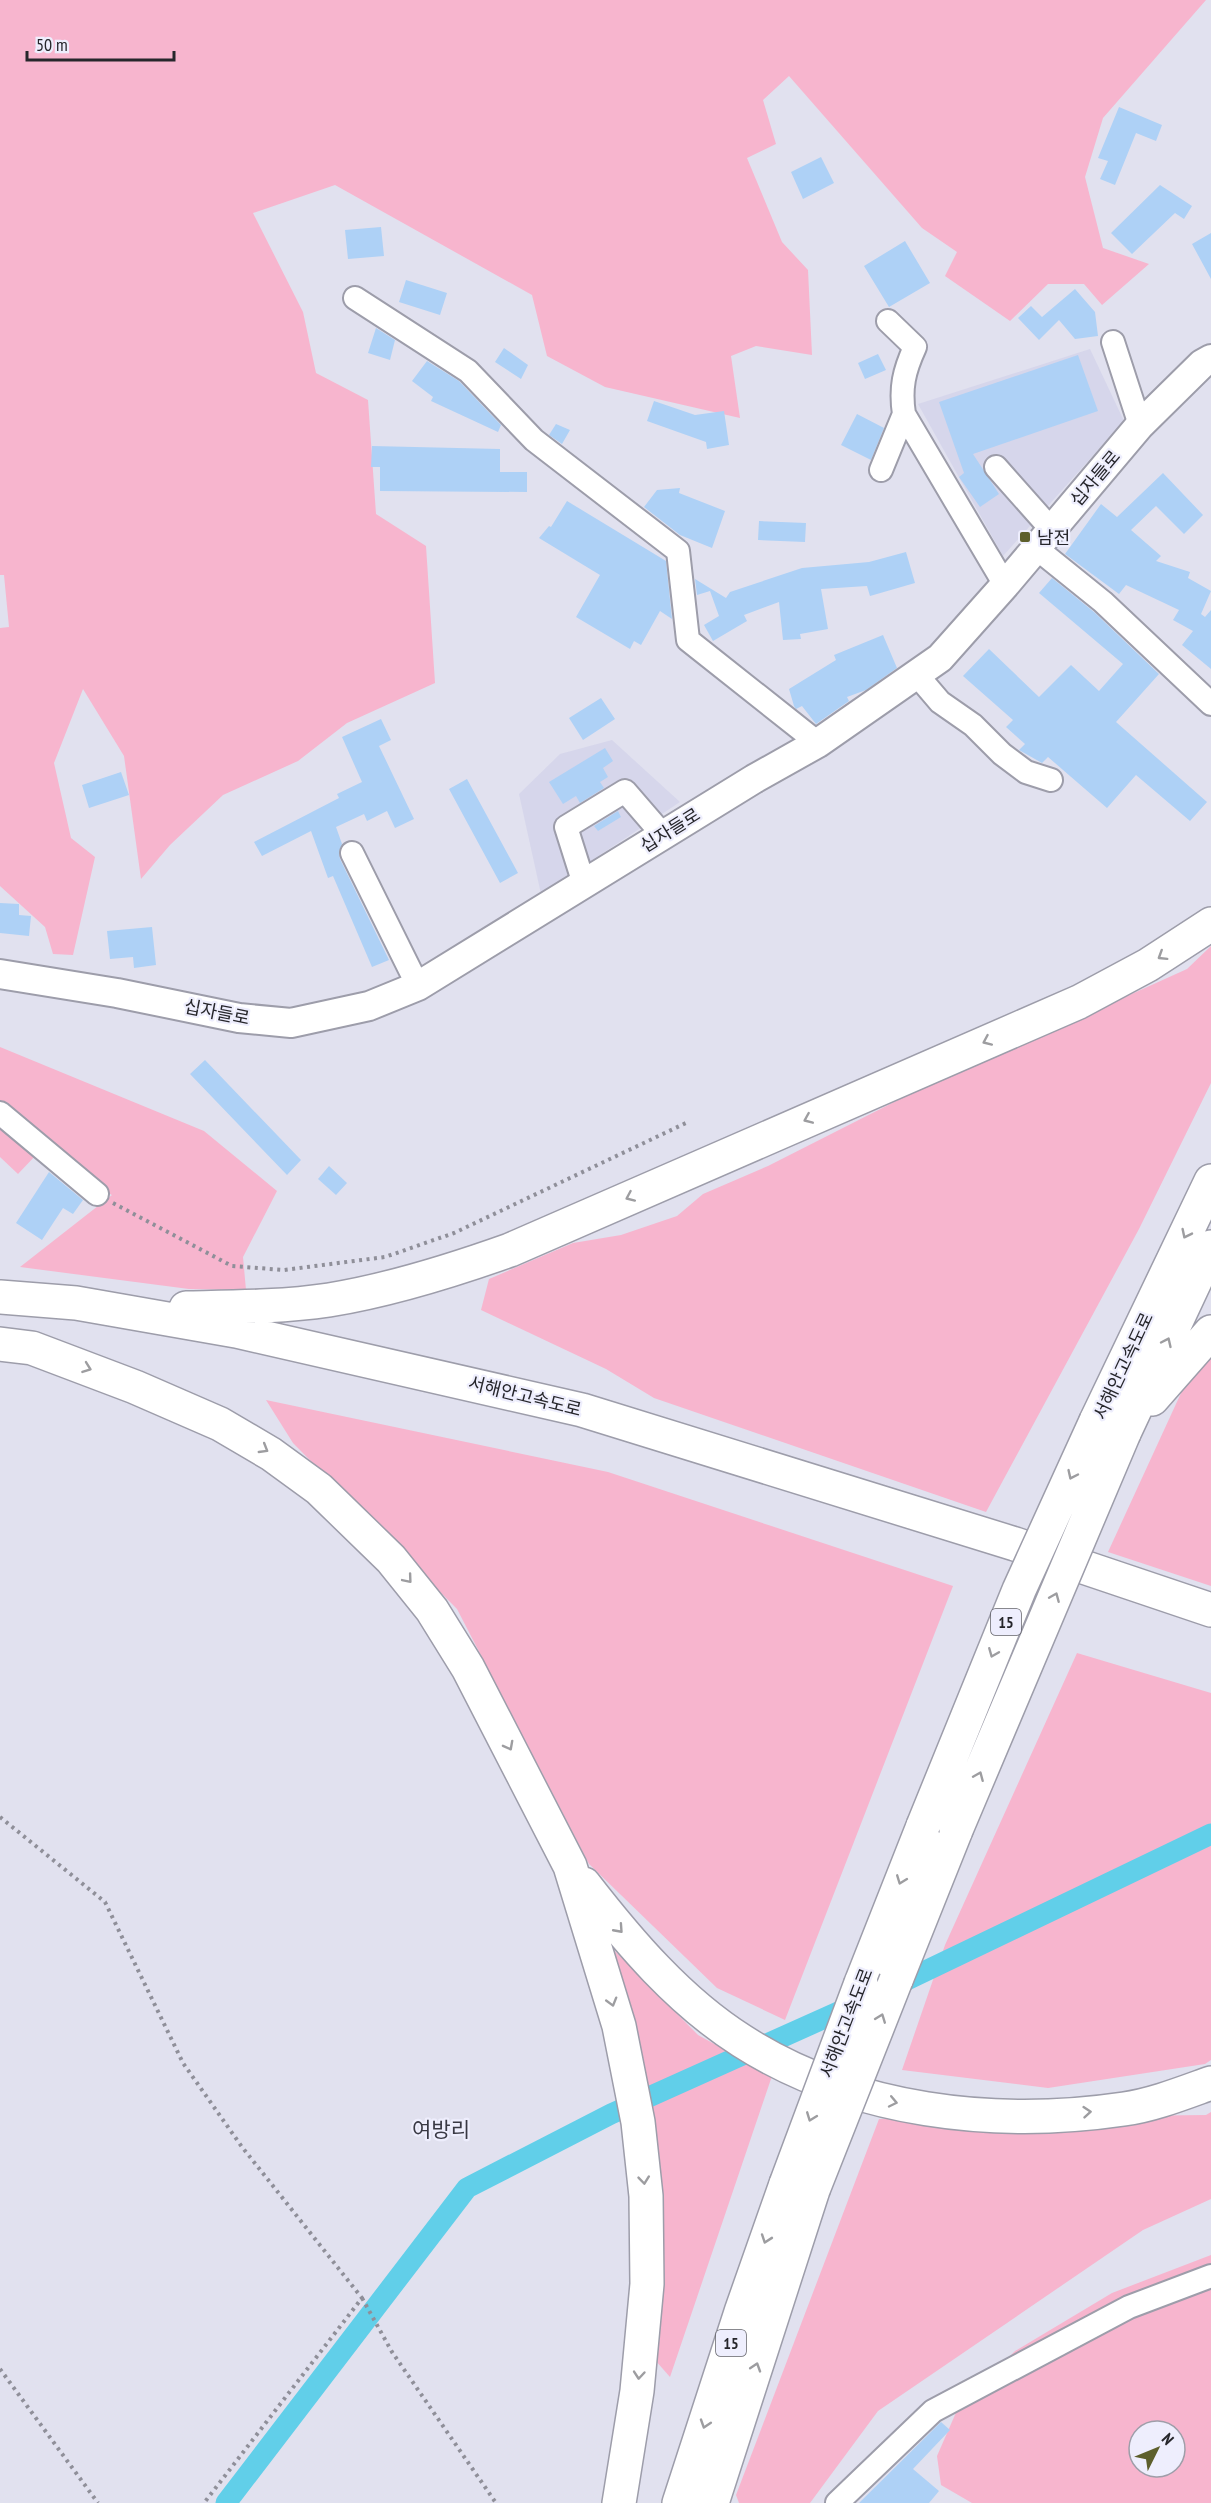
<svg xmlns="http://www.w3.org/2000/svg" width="1211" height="2503" font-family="'PT Sans Narrow','Noto Sans KR',sans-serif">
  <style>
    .built { fill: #d6d6eb }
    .green { fill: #f7b5ce; fill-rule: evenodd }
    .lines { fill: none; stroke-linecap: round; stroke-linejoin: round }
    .canal { stroke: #61cfe9; stroke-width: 21 }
    .building { fill: #aed1f6 }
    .minor-casing { stroke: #9d9daa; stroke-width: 26 }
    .major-casing { stroke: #9d9daa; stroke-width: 32 }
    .highway-casing { stroke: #9d9daa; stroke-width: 36 }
    .path { stroke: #8f8f99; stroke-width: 4; stroke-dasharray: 3 4.5; stroke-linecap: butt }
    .minor { stroke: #fff; stroke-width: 22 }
    .major { stroke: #fff; stroke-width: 28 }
    .highway { stroke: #fff; stroke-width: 33 }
    .highway-bridge-casing { stroke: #9d9daa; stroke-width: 36; stroke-linecap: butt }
    .highway-bridge { stroke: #fff; stroke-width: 33 }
    .oneway { stroke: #9d9da0 }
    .poi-dot { fill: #5d5f2c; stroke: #eeeefd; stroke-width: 2 }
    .labels { text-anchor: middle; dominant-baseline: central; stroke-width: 4.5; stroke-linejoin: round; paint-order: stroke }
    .shield { fill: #eeeefd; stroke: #62626a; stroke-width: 1.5 }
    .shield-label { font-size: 16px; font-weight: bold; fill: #26262b }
    .street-label { font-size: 18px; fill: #26262b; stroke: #eeeefd }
    .poi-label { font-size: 18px; fill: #26262b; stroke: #eeeefd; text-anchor: start }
    .quarter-label { font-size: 21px; fill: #393944; stroke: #eeeefd }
  </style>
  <rect width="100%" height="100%" fill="#e1e1ef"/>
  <path class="built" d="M1090 349 1124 421 1003 556 918 404Z
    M612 740 680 802 541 894 519 794 560 754Z"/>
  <path class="green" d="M0 0H1206L1103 118 1085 177 1103 248 1149 264 1102 305 1084 284H1048L1010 321 945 276 957 252 922 228 789 76 763 100 776 144 747 158 782 242 808 270 812 355 756 346 731 356 740 418 605 387 547 356 532 295 335 185 253 213 303 312 316 373 368 400 376 514 426 546 435 683 347 723 298 761 223 795 170 845 141 879 124 756 83 689 54 763 71 838 95 857 73 955 53 954 45 927 0 886V628L9 627 4 575H0Z
    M1211 946V1083L1139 1229 986 1512 654 1398 606 1369 481 1310 489 1279 573 1243 621 1235 677 1216 703 1194 768 1166 904 1097 1187 969Z
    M0 1047 204 1131 277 1191 243 1257 246 1290 189 1289 20 1267 112 1195 36 1155 18 1174 0 1157Z
    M1211 1355V1586L1108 1552 1187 1380Z
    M266 1400 608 1472 953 1586 785 2020 717 1988 589 1864 457 1609 293 1443Z
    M1077 1653 1211 1693V2060L1205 2064 1048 2088 902 2070 945 1945Z
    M609 1945 698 2035 772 2076 670 2377 655 2360Z
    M1211 2112V2199L1143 2230 878 2411 810 2503H739L736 2495 879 2119 1206 2115Z
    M1211 2255V2503H972L941 2485 937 2456 958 2408 1015 2351 1112 2293ZM1139 2431H1175V2467H1139Z"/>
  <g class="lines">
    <path class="canal" d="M890 1988 1211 1834
      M226 2503 467 2188 611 2114 856 2004"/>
  </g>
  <path class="building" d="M1119 107 1162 125 1156 141 1136 133 1115 185 1100 179 1108 161 1098 158Z
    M821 157 834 183 803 199 791 172Z
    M1160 185 1192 206 1184 219 1175 213 1132 254 1111 233Z
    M381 227 384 256 348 259 345 230Z
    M1211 233V279L1192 244Z
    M905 241 930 283 889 307 864 266Z
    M406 280 447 293 440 315 399 302Z
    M1075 289 1095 312 1098 336 1075 339 1059 320 1039 340 1018 318 1031 306 1042 317Z
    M376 328 395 340 390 360 368 353Z
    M504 348 528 365 521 379 495 362Z
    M878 354 886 370 865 379 858 363Z
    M1078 355 1098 411 973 454 999 494 980 507 959 477 964 473 939 402Z
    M427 361 459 381 501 425 498 432 431 401 433 397 412 381Z
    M654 401 695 415 724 411 729 445 707 449 706 442 647 421Z
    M857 414 884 428 871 460 841 445Z
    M556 424 570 430 562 444 549 435Z
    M372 446 500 449V472H527V492L380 491V467H371Z
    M1163 473 1203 515 1184 534 1156 506 1131 530 1161 556 1156 561 1190 572 1188 578 1211 591 1201 614 1205 617 1211 610V669L1182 645 1193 631 1173 620 1179 610 1126 585 1119 594 1065 554 1101 504 1117 517Z
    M680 488 679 493 725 511 712 548 680 535 644 507 657 490Z
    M567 501 666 561 672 619 660 611 641 645 634 641 630 649 576 617 600 575 539 538 549 526 551 527Z
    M759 521 806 523 805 542 758 540Z
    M906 552 915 583 870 596 867 586 821 589 828 629 800 634 801 639 783 640 779 602 744 615 747 621 713 641 704 625 719 616 710 591 697 595 695 579 726 598 730 592 802 568 869 562Z
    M1052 578 1094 612 1159 674 1116 722 1207 802 1190 821 1136 775 1107 808 1048 757 1042 763 1019 750 1025 744 1006 727 1013 720 963 676 989 649 1039 697 1071 665 1099 691 1123 664 1039 593Z
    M883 635 897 668 866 690 847 697 849 701 816 724 802 706 796 709 794 706 789 689 836 660 834 655Z
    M601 698 615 719 583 740 569 718Z
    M381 719 391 740 379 746 414 819 395 828 387 811 367 821 364 814 336 827 342 844 339 852 340 859 389 960 372 967 333 876 328 878 311 831 262 856 254 842 339 798 337 794 362 782 342 737Z
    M605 748 613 761 603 768 608 777 600 782 604 788 580 803 576 796 563 804 549 782Z
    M121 772 129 795 89 808 82 785Z
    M467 779 518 873 500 883 449 789Z
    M618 811 621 817 598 831 594 826Z
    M0 903 19 904V915L31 916 29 936 0 933Z
    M152 927 156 965 134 968 133 957 110 959 107 931Z
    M205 1060 301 1160 287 1175 190 1074Z
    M329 1166 347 1183 336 1195 318 1179Z
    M49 1172 83 1200 73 1214 63 1208 42 1240 16 1223Z
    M941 2422 950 2430 913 2469 939 2491 929 2503H859Z"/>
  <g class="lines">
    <defs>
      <path id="minor" d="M355 298 468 371 534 440 678 551 688 640 818 743
        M888 321 915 347C904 371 900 388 904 414L1005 585
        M1113 342 1140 425
        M996 467 1051 529
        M881 470 904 414
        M1036 548 1103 602 1211 704
        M917 675 940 702 973 725 1002 754 1026 772 1051 780
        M352 853 418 986
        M584 884 566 827 625 791 663 835
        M0 1113 97 1194
        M837 2503 933 2411 1129 2307 1211 2276"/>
      <path id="major" d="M0 974 117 993 239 1018 291 1023 369 1006 418 986 754 779 818 743 940 658 1005 585 1140 425 1202 364 1211 359"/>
      <path id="highway" d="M0 1297 76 1303 236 1331 582 1410 1015 1544 1211 1610
        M186 1308C234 1307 282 1307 329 1300 391 1290 451 1271 510 1250L1079 1002 1148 965 1211 924
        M0 1344 32 1348 135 1387 220 1424 271 1454 319 1489 391 1559 432 1610 468 1668 570 1866 619 2026 638 2122 646 2196 647 2284 637 2391 619 2503
        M1152 1399 1211 1332
        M1096 1421 1211 1181
        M1124 1433 1211 1247
        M584 1884C629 1942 679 2001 742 2041 853 2112 995 2128 1124 2109 1153 2105 1183 2093 1211 2083
        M896 1980 956 1830
        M861 1983 923 1826
        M679 2503 741 2312 786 2184
        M712 2503 813 2190"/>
    </defs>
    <use href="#minor" class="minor-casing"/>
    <use href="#major" class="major-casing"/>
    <use href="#highway" class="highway-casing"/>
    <path class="path" d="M113 1203 232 1266 284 1270 385 1257 454 1233 688 1122
      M0 1817 105 1902 183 2063 242 2147 362 2298 204 2503
      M362 2298 392 2352 496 2503
      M0 2369 98 2503"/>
    <use href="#minor" class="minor"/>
    <use href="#major" class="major"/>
    <use href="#highway" class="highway"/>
    <defs>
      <path id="highway-bridge" d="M923 1826 1019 1590 1096 1421
        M956 1830 1124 1433
        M786 2184 861 1983
        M813 2190 896 1980"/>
    </defs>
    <use href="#highway-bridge" class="highway-bridge-casing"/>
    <use href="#highway-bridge" class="highway-bridge"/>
  </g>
  <defs><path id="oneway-chevron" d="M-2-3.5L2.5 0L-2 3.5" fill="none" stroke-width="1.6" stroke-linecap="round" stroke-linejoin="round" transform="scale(1.5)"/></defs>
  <g class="oneway">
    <use href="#oneway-chevron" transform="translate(1162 956) rotate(148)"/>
    <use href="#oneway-chevron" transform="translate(987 1041) rotate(156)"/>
    <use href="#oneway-chevron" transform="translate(808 1119) rotate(157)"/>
    <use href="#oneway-chevron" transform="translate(630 1197) rotate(156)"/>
    <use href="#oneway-chevron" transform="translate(1186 1234) rotate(116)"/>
    <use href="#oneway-chevron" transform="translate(1167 1342) rotate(-65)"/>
    <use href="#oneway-chevron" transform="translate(87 1368) rotate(20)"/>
    <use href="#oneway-chevron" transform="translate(264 1449) rotate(31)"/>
    <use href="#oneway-chevron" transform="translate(1072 1475) rotate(115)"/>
    <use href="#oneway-chevron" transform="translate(408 1579) rotate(50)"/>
    <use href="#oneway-chevron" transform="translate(1055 1597) rotate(-67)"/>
    <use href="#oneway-chevron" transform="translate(993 1653) rotate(112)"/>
    <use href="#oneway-chevron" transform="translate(509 1746) rotate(62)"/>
    <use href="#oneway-chevron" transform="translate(979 1776) rotate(-67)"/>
    <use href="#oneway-chevron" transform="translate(901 1880) rotate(111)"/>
    <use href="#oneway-chevron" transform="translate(619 1929) rotate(48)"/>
    <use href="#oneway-chevron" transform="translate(612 2002) rotate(74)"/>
    <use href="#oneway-chevron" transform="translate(881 2018) rotate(-69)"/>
    <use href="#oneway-chevron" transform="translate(893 2102) rotate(12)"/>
    <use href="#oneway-chevron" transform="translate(1087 2112) rotate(-5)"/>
    <use href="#oneway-chevron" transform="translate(811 2117) rotate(111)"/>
    <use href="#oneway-chevron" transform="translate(644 2180) rotate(84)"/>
    <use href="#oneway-chevron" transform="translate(766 2239) rotate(109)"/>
    <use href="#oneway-chevron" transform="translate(756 2367) rotate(-72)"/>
    <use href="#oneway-chevron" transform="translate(639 2375) rotate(95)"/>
    <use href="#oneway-chevron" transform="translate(705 2424) rotate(108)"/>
  </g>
  <rect class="poi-dot" x="1019" y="531" width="12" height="12" rx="3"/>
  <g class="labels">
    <g class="shield">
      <rect x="991" y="1609" width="30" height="26" rx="4.5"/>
      <rect x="716" y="2330" width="30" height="26" rx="4.5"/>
    </g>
    <g class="shield-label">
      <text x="1006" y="1622">15</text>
      <text x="731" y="2343">15</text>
    </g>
    <g class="street-label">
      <text transform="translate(1095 478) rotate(-50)">십자들로</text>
      <text transform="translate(670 830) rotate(-32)">십자들로</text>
      <text transform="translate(217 1012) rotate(11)">십자들로</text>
      <text transform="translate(1123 1366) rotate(-65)">서해안고속도로</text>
      <text transform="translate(525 1396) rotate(14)">서해안고속도로</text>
      <text transform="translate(846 2023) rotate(-69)">서해안고속도로</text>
    </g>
    <g class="poi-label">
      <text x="1037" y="537">남전</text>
    </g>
    <g class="quarter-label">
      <text x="441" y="2129">여방리</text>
    </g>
  </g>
  <g transform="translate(1157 2449) rotate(47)"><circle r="28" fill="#eeeefd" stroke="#9e9ea9" stroke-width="1.5"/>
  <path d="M0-4.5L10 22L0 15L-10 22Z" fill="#5d5f2c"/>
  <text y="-9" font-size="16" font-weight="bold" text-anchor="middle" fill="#26262b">N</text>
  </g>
  <path d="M27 51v9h147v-9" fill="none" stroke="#26262b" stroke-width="3"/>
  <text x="36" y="51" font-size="18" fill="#26262b" stroke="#eeeefd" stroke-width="4.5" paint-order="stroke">50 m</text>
</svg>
